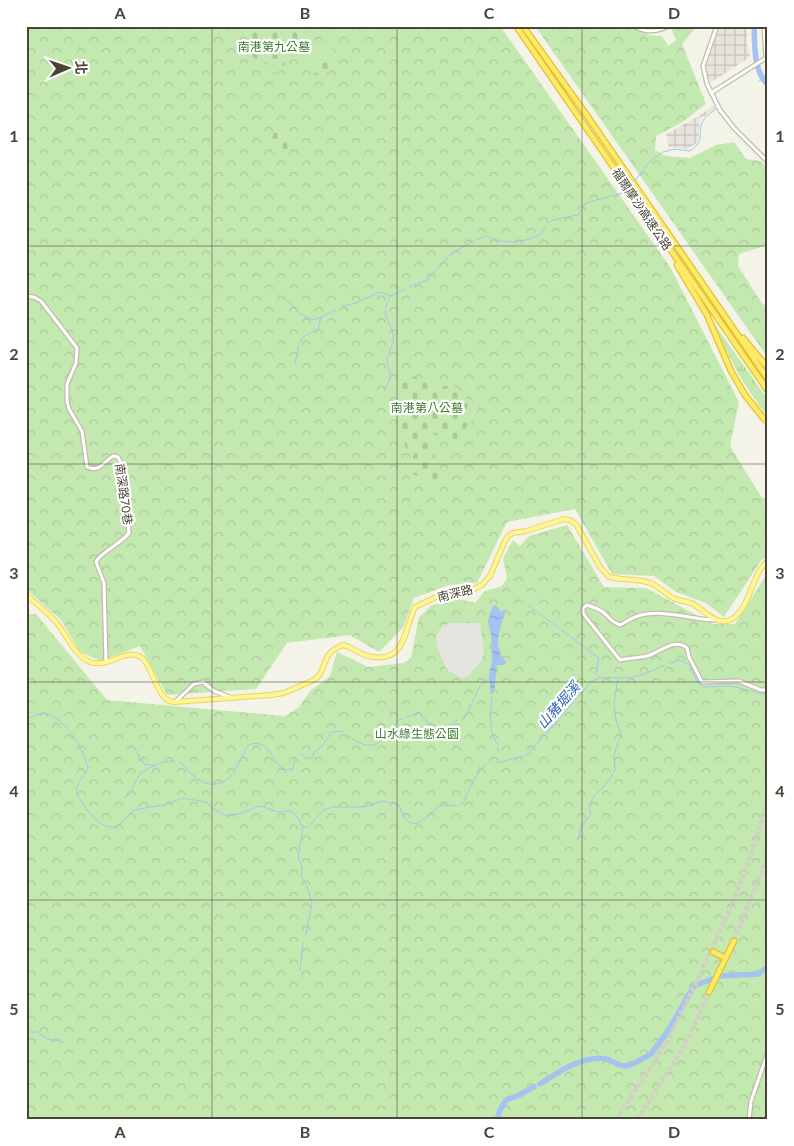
<svg xmlns="http://www.w3.org/2000/svg" width="794" height="1146" font-family="Lato,'Noto Sans TC',sans-serif">
  <style>
    .industrial { fill: url(#industrial-grid) }
    .grass { fill: url(#grass-tufts) }
    .forest { fill: url(#forest-crowns) }
    .cemetery { fill: url(#cemetery-stones) }
    .parking { fill: #e5e4e0 }
    .water { fill: url(#water-ripples) }
    .lines { fill: none; stroke-linecap: round; stroke-linejoin: round }
    .stream { stroke: #a4c3f1; stroke-width: 1 }
    .river { stroke: #a4c3f1; stroke-width: 5.5 }
    .highway-tunnel { stroke: #d2d0c4; stroke-width: 4.5; stroke-dasharray: 4.5 2; stroke-linecap: butt }
    .minor-casing { stroke: #c0bdaa; stroke-width: 5.5 }
    .major-casing { stroke: #e5d765; stroke-width: 6 }
    .highway-casing { stroke: #dfc237; stroke-width: 7 }
    .minor { stroke: #fff; stroke-width: 3 }
    .major { stroke: #fff596; stroke-width: 4 }
    .highway { stroke: #ffea68; stroke-width: 4.5 }
    .grid { fill: none; stroke: #484436; stroke-width: 1; stroke-opacity: 0.55 }
    .labels { text-anchor: middle; dominant-baseline: central; stroke-width: 4.5; stroke-linejoin: round; paint-order: stroke }
    .park-label { font-size: 12px; fill: #387b28; stroke: #fff }
    .street-label { font-size: 12px; fill: #484436; stroke: #fff }
    .water-label { font-size: 14px; font-style: italic; fill: #2e62b5; stroke: #fff }
    .neatline { fill: none; stroke: #484436; stroke-width: 2 }
    .grid-label { font-size: 16px; text-anchor: middle; font-weight: bold; fill: #484436 }
  </style>
  <defs>
    <pattern id="industrial-grid" width="8" height="8" patternUnits="userSpaceOnUse" patternTransform="scale(1.25)"><rect width="8" height="8" fill="#e7e4dd"/><path d="M0 4h8M4 0v8" fill="none" stroke="#c8c5be"/></pattern>
    <pattern id="grass-tufts" width="24" height="20" patternUnits="userSpaceOnUse" patternTransform="scale(1.25)"><rect width="24" height="20" fill="#c4e9b0"/><path d="M3 7l-1-3M5 7V3M7 7l1-3M15 17l-1-3M17 17v-4M19 17l1-3" fill="none" stroke="#aac998"/></pattern>
    <pattern id="forest-crowns" width="20" height="18" patternUnits="userSpaceOnUse" patternTransform="scale(1.25)"><rect width="20" height="18" fill="#c4e9b0"/><path d="M2 6a3 3 0 1 1 6 0M12 15a3 3 0 1 1 6 0" fill="none" stroke="#aac998"/></pattern>
    <pattern id="cemetery-stones" width="16" height="16" patternUnits="userSpaceOnUse" patternTransform="scale(1.25)"><rect width="16" height="16" fill="#c4e9b0"/><path d="M2 7V4a2 2 0 0 1 4 0v3zM10 15v-3a2 2 0 0 1 4 0v3z" fill="#aac998"/></pattern>
    <pattern id="water-ripples" width="26" height="14" patternUnits="userSpaceOnUse" patternTransform="scale(1.25)"><rect width="26" height="14" fill="#a4c3f1"/><path d="M2 4q2-2 4 0t4 0M15 11q2-2 4 0t4 0" fill="none" stroke="#88a0c4"/></pattern>
  </defs>
  <rect width="100%" height="100%" fill="#f4f3e8"/>
  <path class="industrial" d="M720 26 747 27V43L750 57 710 83 706 74V66Z
    M714 105 715 109 700 119 698 142 688 149 673 147 669 148 666 134 699 116Z"/>
  <path class="grass" d="M715 325 768 400V410L765 413C743 385 728 357 715 325Z"/>
  <path class="forest" d="M26 26H500L670 267 739 402 730 446 762 498H768V558L762 559 724 617 706 603 676 592 654 576 612 574 575 509 507 522 477 583 449 585 414 598 403 628 379 652 350 635 287 643 256 689 167 695 140 646 101 661 80 652 61 620 26 589Z
    M535 26H630L649 35 662 36 668 46 676 40 671 28 674 26H697L682 44 706 104 681 123 656 136 655 150 666 156 690 158 716 145 734 142 746 159 761 161 768 169V245L739 254 738 266 763 305 768 303V358Z
    M567 525 604 587 646 588 713 624H735L768 572V1120H26V614H36L107 700 285 716 299 707 310 691 330 676 337 652 368 667 404 663 411 658 419 617 432 605 455 598 475 603 485 591 502 586 507 578 503 558 513 540 520 546 529 536Z"/>
  <path class="cemetery" d="M249 26H311L312 27 300 46 277 73 269 75 267 64 243 53Z
    M333 45 331 70 322 77 314 74 311 69 316 60Z
    M275 124 283 130 289 152 279 155 273 151 271 143Z
    M402 375 423 378 442 386H454L468 401 472 421 459 436 456 451C444 446 441 437 432 432L430 435 436 471 442 482C430 486 422 477 412 474L411 469 408 466 415 453 406 450 398 414 402 394 397 382Z"/>
  <path class="parking" d="M450 623H480L484 652 482 660 469 675 461 678 447 670 437 647 436 637 441 628Z"/>
  <path class="water" d="M496 605 501 612 503 610H506C500 630 492 644 506 662L504 665H497L494 694 491 693 489 676 492 661 491 635 488 622 489 616 493 606Z"/>
  <g class="lines">
    <path class="stream" d="M759 81 762 79
      M634 182 649 162 663 152 675 149 690 151C706 139 697 138 702 123 704 117 711 113 716 109
      M547 223 553 220 578 215 586 203 622 193 631 185
      M409 287 427 280 451 254 477 239 486 236 500 241 513 242 526 240 540 235 545 228
      M287 301 302 315 312 320 320 318
      M343 306 356 303 380 292 391 296 405 289
      M295 364C300 341 296 339 318 329L321 317 336 310
      M385 389 391 377C390 372 387 366 387 361 387 354 392 348 393 342 396 323 376 317 391 296
      M528 605 599 658 596 673 599 677
      M670 663 679 660 690 665 697 682 704 687 731 686 763 694 768 693
      M492 696C490 712 488 731 498 745
      M406 717 419 713 431 726
      M462 720C473 710 475 683 489 679
      M26 721C53 695 83 745 88 768 85 777 74 783 77 794 86 808 97 830 117 827L134 810 168 804 182 798 206 802 215 810 227 816 238 814 260 806 278 812 291 811 299 819 301 825 307 828 324 810 333 807H363L384 801 399 805C405 821 411 831 428 816 432 813 435 808 440 806 445 804 452 806 457 806
      M434 728 442 730 457 720
      M348 736C358 743 372 751 382 740
      M384 737 399 720 403 718
      M133 746 139 755V760H142L144 764 154 765
      M498 748V752
      M300 754 306 758H313L314 752 321 747 332 732 338 731 344 732
      M179 762C186 766 188 772 194 776 207 788 223 787 233 773
      M497 763 527 755 592 681C604 675 611 678 623 678 637 678 652 671 665 665
      M235 770 248 745C275 735 271 776 293 769L295 757
      M124 798 130 794 140 773C152 767 160 761 174 761
      M460 806C465 802 465 798 468 792 472 782 479 770 487 764
      M303 827 298 858 302 867 301 876 307 886 312 904 306 934
      M579 838 580 828 591 814 589 807 593 797 608 782 615 770 614 755 621 734 616 720 614 703 618 678
      M300 971 303 942
      M26 1032H38L47 1039 58 1041
      M61 1042H64"/>
    <path class="river" d="M754 26C755 46 753 70 768 85
      M720 976 758 974 768 967
      M633 1064 651 1054 668 1031 694 986 712 979
      M540 1084C558 1072 584 1054 607 1059 616 1062 620 1068 630 1065
      M497 1120 500 1110 506 1100 517 1096 534 1087"/>
    <path class="highway-tunnel" d="M734 941 768 855
      M616 1120 668 1040 704 966 732 905 749 860 768 798
      M637 1120 686 1043 709 992"/>
    <defs>
      <path id="minor" d="M634 26C646 33 656 32 669 26
        M717 26 703 66 707 84 720 110 734 128 768 162
        M711 93 766 58 764 26
        M26 296 34 297 41 301 77 348 76 363 67 384V401L69 409 82 431 87 467C100 473 104 461 113 456L118 457 121 463 129 533C121 544 99 553 96 562L104 583 106 662
        M716 620C692 620 661 608 638 616 631 618 626 622 620 625 612 623 609 617 603 612 599 609 593 607 587 605L583 608V613L585 616 620 660C629 658 638 658 647 656 660 653 674 637 687 648L689 657 702 682 739 681 761 690H768
        M175 702 194 684 203 682 214 691 232 698
        M749 1120 751 1101 768 1052"/>
      <path id="major" d="M768 415 764 419 768 424
        M26 595C36 603 47 612 55 621 67 634 73 655 90 662 109 669 127 646 142 658 154 668 157 703 175 702L271 695 284 693 316 679C329 666 319 655 343 645 352 647 359 654 368 656 406 665 404 630 415 607L445 593 474 589 482 585 490 576 504 543 508 536 513 533 526 531 564 519 570 520 576 524 600 567 609 577C622 580 635 579 647 582 657 584 664 593 673 598 679 601 685 601 691 603 704 609 717 628 732 619 751 607 751 574 768 561"/>
      <path id="highway" d="M516 26 768 391
        M523 26 586 114 768 379
        M677 265 707 315 731 371 745 395 764 419
        M743 338 768 368
        M713 952 726 958
        M709 992 734 941"/>
    </defs>
    <use href="#minor" class="minor-casing"/>
    <use href="#major" class="major-casing"/>
    <use href="#highway" class="highway-casing"/>
    <use href="#minor" class="minor"/>
    <use href="#major" class="major"/>
    <use href="#highway" class="highway"/>
  </g>
  <path class="grid" d="M212 26V1120M397 26V1120M582 26V1120M26 246H768M26 464H768M26 682H768M26 900H768"/>
  <g class="labels">
    <g class="park-label">
      <text x="274" y="46">南港第九公墓</text>
      <text x="427" y="407">南港第八公墓</text>
      <text x="417" y="733">山水綠生態公園</text>
    </g>
    <g class="street-label">
      <text transform="translate(642 209) rotate(56)">福爾摩沙高速公路</text>
      <text transform="translate(124 494) rotate(82)">南深路70巷</text>
      <text transform="translate(455 593) rotate(-14)">南深路</text>
    </g>
    <g class="water-label">
      <text transform="translate(558 705) rotate(-49)">山豬堀溪</text>
    </g>
  </g>
  <rect width="794" height="1146" fill="none" stroke="#ffffff" stroke-width="55"/>
  <g transform="translate(68 68) rotate(88)" stroke="#ffffff" stroke-width="4" paint-order="stroke">
  <path d="M0-4L9 19L0 12L-9 19Z" fill="#484436"/>
  <text y="-8" font-size="14" font-weight="bold" text-anchor="middle" fill="#484436">北</text>
  </g>
  <rect x="28" y="28" width="738" height="1090" class="neatline"/>
  <g class="grid-label">
    <text x="120" y="19">A</text>
    <text x="305" y="19">B</text>
    <text x="489" y="19">C</text>
    <text x="674" y="19">D</text>
    <text x="14" y="142">1</text>
    <text x="780" y="142">1</text>
    <text x="14" y="360">2</text>
    <text x="780" y="360">2</text>
    <text x="14" y="579">3</text>
    <text x="780" y="579">3</text>
    <text x="14" y="797">4</text>
    <text x="780" y="797">4</text>
    <text x="14" y="1015">5</text>
    <text x="780" y="1015">5</text>
    <text x="120" y="1138">A</text>
    <text x="305" y="1138">B</text>
    <text x="489" y="1138">C</text>
    <text x="674" y="1138">D</text>
  </g>
</svg>
